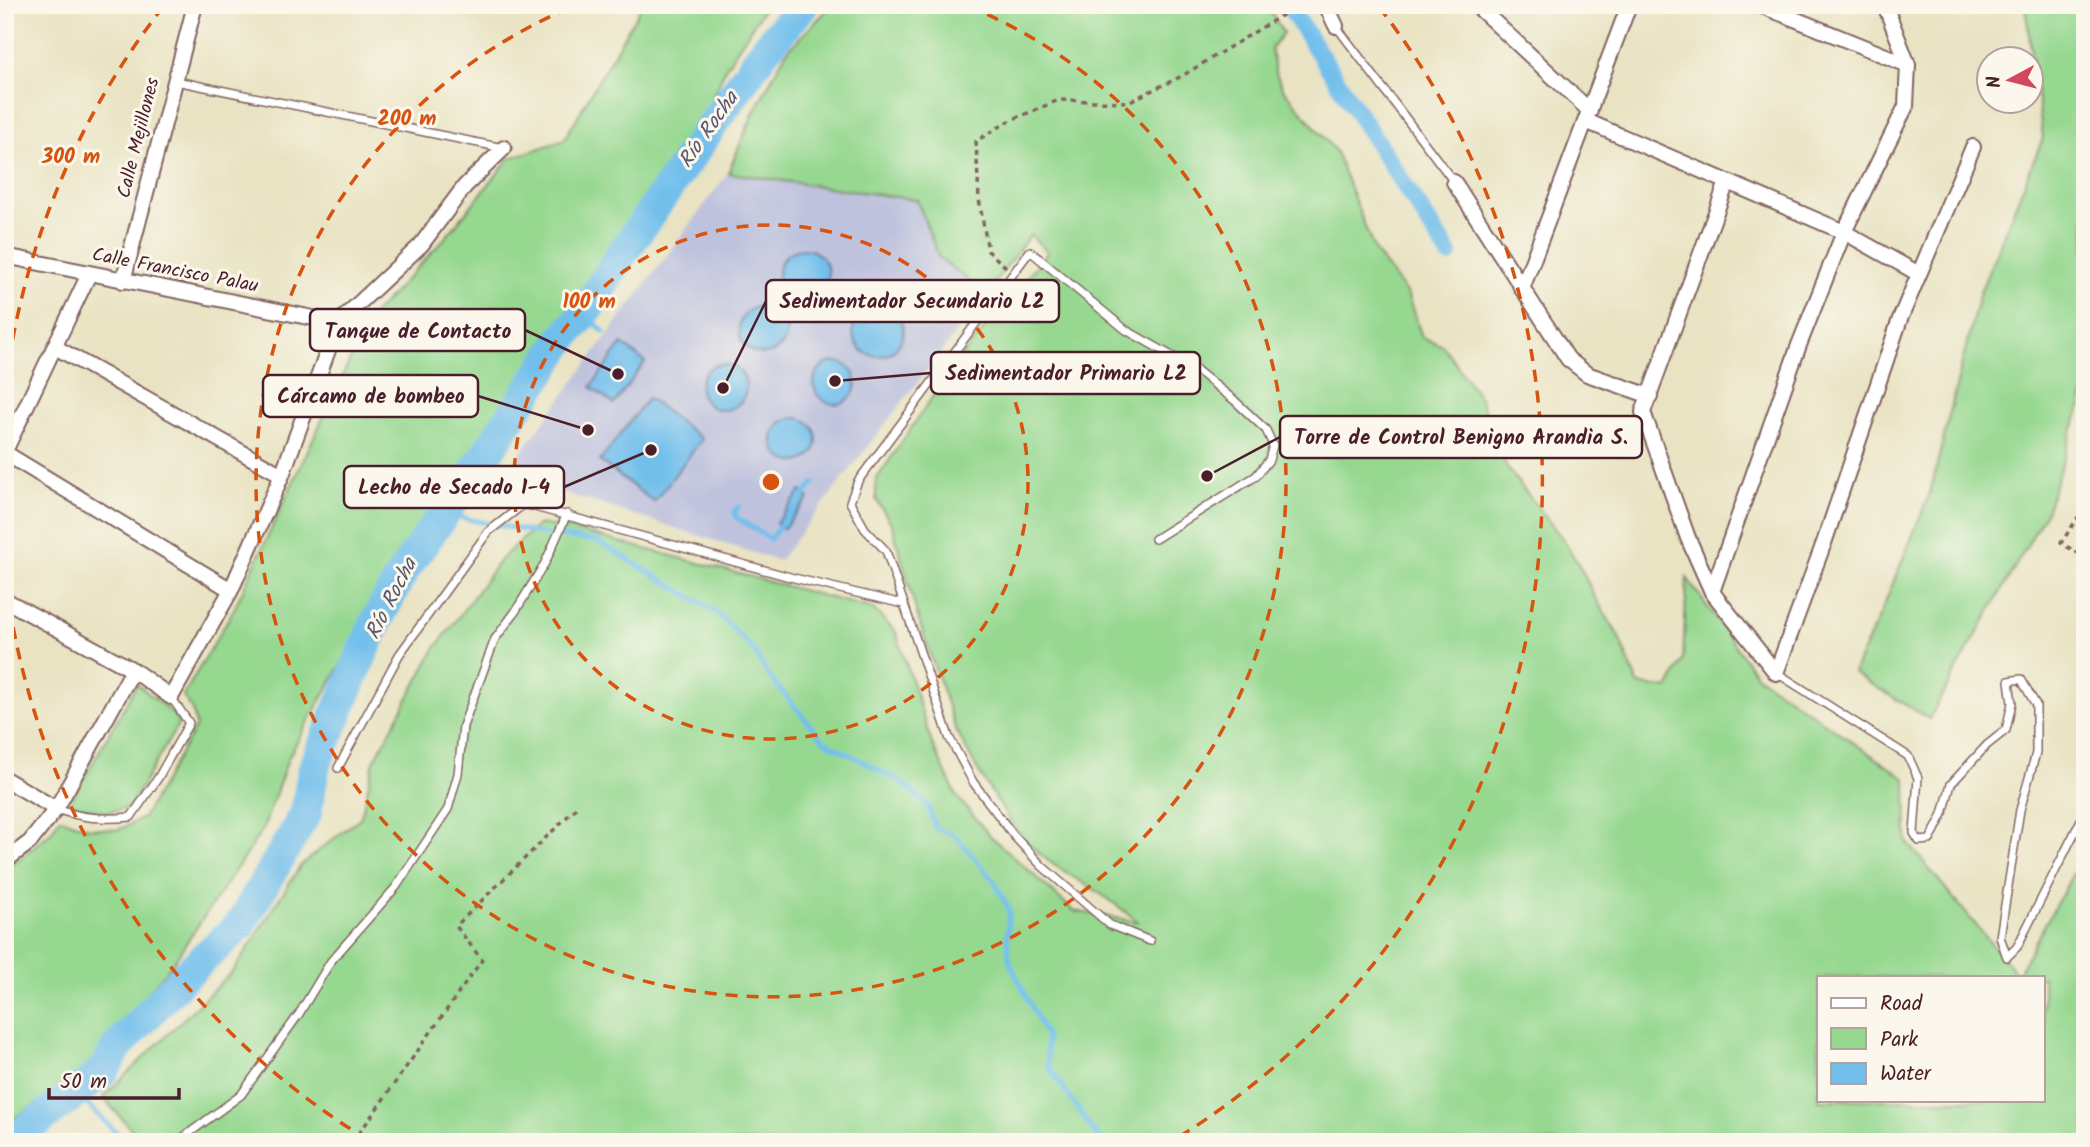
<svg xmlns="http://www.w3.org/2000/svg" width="2090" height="1147" font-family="Kalam,sans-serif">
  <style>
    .industrial { fill: #bfc2dd }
    .green { fill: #96d890; stroke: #707c5e; stroke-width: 2; fill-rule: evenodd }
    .water { fill: #72bfec; stroke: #5e6f8c; stroke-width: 2 }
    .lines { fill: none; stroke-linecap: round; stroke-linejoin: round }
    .stream { stroke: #72bfec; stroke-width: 5 }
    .canal { stroke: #72bfec; stroke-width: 18 }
    .river { stroke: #72bfec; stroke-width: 32 }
    .lane-casing { stroke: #826460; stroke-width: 10 }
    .street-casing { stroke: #826460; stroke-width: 18 }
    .path { stroke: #826460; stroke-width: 3.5; stroke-dasharray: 5 5; stroke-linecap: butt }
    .lane { stroke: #fff; stroke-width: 7 }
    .street { stroke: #fff; stroke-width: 14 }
    .ring { fill: none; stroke: #d8530f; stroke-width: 3.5; stroke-dasharray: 12 9 }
    .labels { text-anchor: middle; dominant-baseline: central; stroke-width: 6; stroke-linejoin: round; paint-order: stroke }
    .street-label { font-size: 19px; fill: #4a1f2b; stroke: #fbf7ec }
    .water-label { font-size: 21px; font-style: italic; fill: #58576f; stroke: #fbf7ec }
    .centre { fill: #d8530f; stroke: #fbf7ec; stroke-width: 3.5 }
    .ring-label { font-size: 21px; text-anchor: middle; font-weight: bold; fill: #d8530f; stroke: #fbf7ec; stroke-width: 6; stroke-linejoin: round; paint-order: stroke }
    .leader { fill: none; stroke: #4a1f2b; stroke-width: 2.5 }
    .callout-dot { fill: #4a1f2b; stroke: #fbf7ec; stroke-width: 2.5 }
    .callout { fill: #fbf7ec; stroke: #4a1f2b; stroke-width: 2.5 }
    .callout-label { font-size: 21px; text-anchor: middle; font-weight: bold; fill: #4a1f2b }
  </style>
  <rect width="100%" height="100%" fill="#fbf7ec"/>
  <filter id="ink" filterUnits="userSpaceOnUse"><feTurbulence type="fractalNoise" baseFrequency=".0143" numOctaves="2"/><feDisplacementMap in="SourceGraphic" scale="14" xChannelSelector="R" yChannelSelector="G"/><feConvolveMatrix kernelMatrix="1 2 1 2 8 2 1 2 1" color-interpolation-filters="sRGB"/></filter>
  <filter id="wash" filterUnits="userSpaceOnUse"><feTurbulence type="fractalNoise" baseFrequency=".00686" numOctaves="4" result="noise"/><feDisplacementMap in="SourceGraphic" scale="28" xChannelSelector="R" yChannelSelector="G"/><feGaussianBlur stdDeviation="1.57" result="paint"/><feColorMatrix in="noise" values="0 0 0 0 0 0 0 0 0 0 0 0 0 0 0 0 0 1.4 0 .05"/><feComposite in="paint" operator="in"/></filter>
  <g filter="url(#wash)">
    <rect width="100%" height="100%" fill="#e9e3c3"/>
    <path class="industrial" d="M728 173 917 200 939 258 986 294 779 561 505 474Z"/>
    <path class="green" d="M642 5H766L726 67 700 126 660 181 654 204 619 241 555 343 406 551 289 756 263 829 174 961 93 1062 54 1092 5 1124V871L50 833 60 818 89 828 118 830 143 818 196 726 192 710 183 696 234 609 369 319 446 237 510 158 564 140Z
      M832 5H1267L1283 33 1271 49 1275 71 1283 89 1336 152 1375 252 1407 294 1422 337 1443 346 1480 398 1507 468 1562 538 1579 565 1597 601 1618 635 1638 684 1668 689 1683 660 1687 578 1757 676 1906 779 1907 842 2017 975 2085 852V1142H142L103 1097 234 970 301 865 361 817 374 761 435 649 501 559 539 524 570 529 873 609 896 632 932 744 957 797 991 837 1074 911 1139 922 1107 898 1051 863 1022 839 978 771 956 730 919 621 892 525 876 499V480L952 368 1048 252 1030 235 986 294 939 258 917 200 728 173 754 112 786 52ZM1819 977H2043V1100H1819Z
      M2025 5H2085V392L2046 512 1929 719 1853 673 1880 615 1930 493 1979 295 2043 138Z
      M137 684 172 713 179 723 130 806C105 817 95 811 70 803Z"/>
    <path class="water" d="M778 274a25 25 0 1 1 50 0a25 25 0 1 1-50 0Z
      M853 331a25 25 0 1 1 50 0a25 25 0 1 1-50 0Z
      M739 330a24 24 0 1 1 48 0a24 24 0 1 1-48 0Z
      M622 344 645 362 614 404 591 387Z
      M814 383a21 21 0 1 1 42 0a21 21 0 1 1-42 0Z
      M700 387a23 23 0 1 1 46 0a23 23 0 1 1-46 0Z
      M648 398 702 439 654 502 600 461Z
      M773 440a22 22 0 1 1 44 0a22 22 0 1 1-44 0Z
      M801 491 809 498 783 529 776 523Z"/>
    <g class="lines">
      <path class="stream" d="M585 313 604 332
        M805 494 814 483
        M739 507 734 511 737 518 770 539 780 526
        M443 514 542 534 597 541 716 612 751 647 769 676 824 741 900 781 928 805 935 828 956 836 994 881 1009 910 1007 938 1010 963 1046 1036 1048 1066 1101 1142
        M76 1093 126 1142"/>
      <path class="canal" d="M1288 5 1449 254"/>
      <path class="river" d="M9 1142 76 1093 104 1070 118 1046 186 974 240 925 306 813 314 767 376 622 402 573 485 456 565 336 585 313 619 258 766 48 803 5"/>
    </g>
  </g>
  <g filter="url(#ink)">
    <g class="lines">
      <defs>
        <path id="lane" d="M1336 26 1454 182
          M176 81 503 148
          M1777 673 1908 756 1918 778 1914 833 1919 841 1930 840 1943 814 1951 784 1987 745 2006 730 2012 703 2009 681 2021 679 2036 705V753L2020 810 2000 937 2007 957 2017 947 2085 812
          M338 768 399 655 488 532 524 504 790 577 903 604
          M56 809C82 818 103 820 131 817L158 778 189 723 171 697
          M1150 941 1110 925 1042 866 1014 836 973 782 949 737 886 551 865 529 850 502 858 481 1030 251 1126 330 1195 369 1234 400 1266 430 1273 445 1269 460 1256 476 1155 539
          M177 1142 241 1095 299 1014 331 961 396 887 448 809 458 774 463 726 495 639 515 612 545 563 567 514"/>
        <path id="street" d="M1326 5 1336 26
          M1476 5 1590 111
          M1760 5 1908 65
          M1586 121 1844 232 1919 274
          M1454 182 1568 359 1587 374 1650 396
          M1727 182 1643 412 1688 538 1712 592 1776 673
          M5 256 338 323
          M123 281 195 5
          M1522 289 1629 5
          M55 347 282 475
          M5 451 89 274
          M5 453 231 590
          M1712 592 1799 345 1844 232 1906 106 1908 65 1885 5
          M5 600 133 670 171 697 231 590 282 475 338 323 421 245 465 186 504 148
          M1776 673 1825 540 1900 319 1973 147
          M5 779 56 809
          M5 861 30 842 56 809 133 670"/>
      </defs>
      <use href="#lane" class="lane-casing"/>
      <use href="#street" class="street-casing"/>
      <path class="path" d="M1006 267 988 251 979 199 976 141 1011 120 1059 100 1128 102 1182 76 1299 5
        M2085 507 2061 543 2085 557
        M353 1142 482 960 456 926 576 808"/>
      <use href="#lane" class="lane"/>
      <use href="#street" class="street"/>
    </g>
  </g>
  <g class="ring">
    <circle cx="771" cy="482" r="257"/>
    <path d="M968 6A515 515 0 1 1 574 6"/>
    <path d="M368 1140A772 772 0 0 1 6 583M6 381A772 772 0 0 1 163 7M1379 7A772 772 0 0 1 1174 1140"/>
  </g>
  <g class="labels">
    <g class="street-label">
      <text transform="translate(139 138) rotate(-76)">Calle Mejillones</text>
      <text transform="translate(175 271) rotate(11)">Calle Francisco Palau</text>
    </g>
    <g class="water-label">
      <text transform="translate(709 130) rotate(-55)">Río Rocha</text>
      <text transform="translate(392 599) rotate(-63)">Río Rocha</text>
    </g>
  </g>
  <circle cx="771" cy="482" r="10" class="centre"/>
  <g class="ring-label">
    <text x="407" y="125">200 m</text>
    <text x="71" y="163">300 m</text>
    <text x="589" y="308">100 m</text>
  </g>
  <path class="leader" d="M723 388L766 301M618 374L525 330M835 381L931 373M588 430L478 396M1207 476L1280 437M651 450L564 487"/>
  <g class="callout-dot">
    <circle cx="723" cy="388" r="7"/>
    <circle cx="618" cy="374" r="7"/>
    <circle cx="835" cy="381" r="7"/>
    <circle cx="588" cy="430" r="7"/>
    <circle cx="1207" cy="476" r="7"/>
    <circle cx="651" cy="450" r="7"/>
  </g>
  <g class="callout">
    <rect x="766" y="280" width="293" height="42" rx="7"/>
    <rect x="310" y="309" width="215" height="42" rx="7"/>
    <rect x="931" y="352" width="269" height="42" rx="7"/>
    <rect x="263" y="375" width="215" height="42" rx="7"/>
    <rect x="1280" y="416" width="362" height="42" rx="7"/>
    <rect x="344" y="466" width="220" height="42" rx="7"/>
  </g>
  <g class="callout-label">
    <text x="912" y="308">Sedimentador Secundario L2</text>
    <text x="418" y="338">Tanque de Contacto</text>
    <text x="1066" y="380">Sedimentador Primario L2</text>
    <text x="371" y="403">Cárcamo de bombeo</text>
    <text x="1461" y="444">Torre de Control Benigno Arandia S.</text>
    <text x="454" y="494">Lecho de Secado 1-4</text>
  </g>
  <rect width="2090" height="1147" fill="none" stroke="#fbf7ec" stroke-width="28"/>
  <rect x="1817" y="976" width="228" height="126" fill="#fbf7ec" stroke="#b4a19f" stroke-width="2"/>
  <rect x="1831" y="998" width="35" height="10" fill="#ffffff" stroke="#b4a19f" stroke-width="2"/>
  <text x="1880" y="1010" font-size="21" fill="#4a1f2b">Road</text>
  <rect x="1831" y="1028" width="35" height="21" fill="#96d890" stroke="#b4a19f" stroke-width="2"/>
  <text x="1880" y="1046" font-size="21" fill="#4a1f2b">Park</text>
  <rect x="1831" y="1063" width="35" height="21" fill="#72bfec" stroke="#b4a19f" stroke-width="2"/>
  <text x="1880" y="1080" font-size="21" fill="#4a1f2b">Water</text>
  <g transform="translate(2010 80) rotate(263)"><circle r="33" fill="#fbf7ec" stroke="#b4a19f" stroke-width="2"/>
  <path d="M0-5L12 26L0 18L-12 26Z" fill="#d1495b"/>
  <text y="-10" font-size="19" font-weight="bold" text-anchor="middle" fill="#4a1f2b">N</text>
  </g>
  <path d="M49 1088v10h130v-10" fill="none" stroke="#4a1f2b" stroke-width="3.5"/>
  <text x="60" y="1088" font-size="21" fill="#4a1f2b" stroke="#fbf7ec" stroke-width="5" paint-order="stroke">50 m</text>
</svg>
